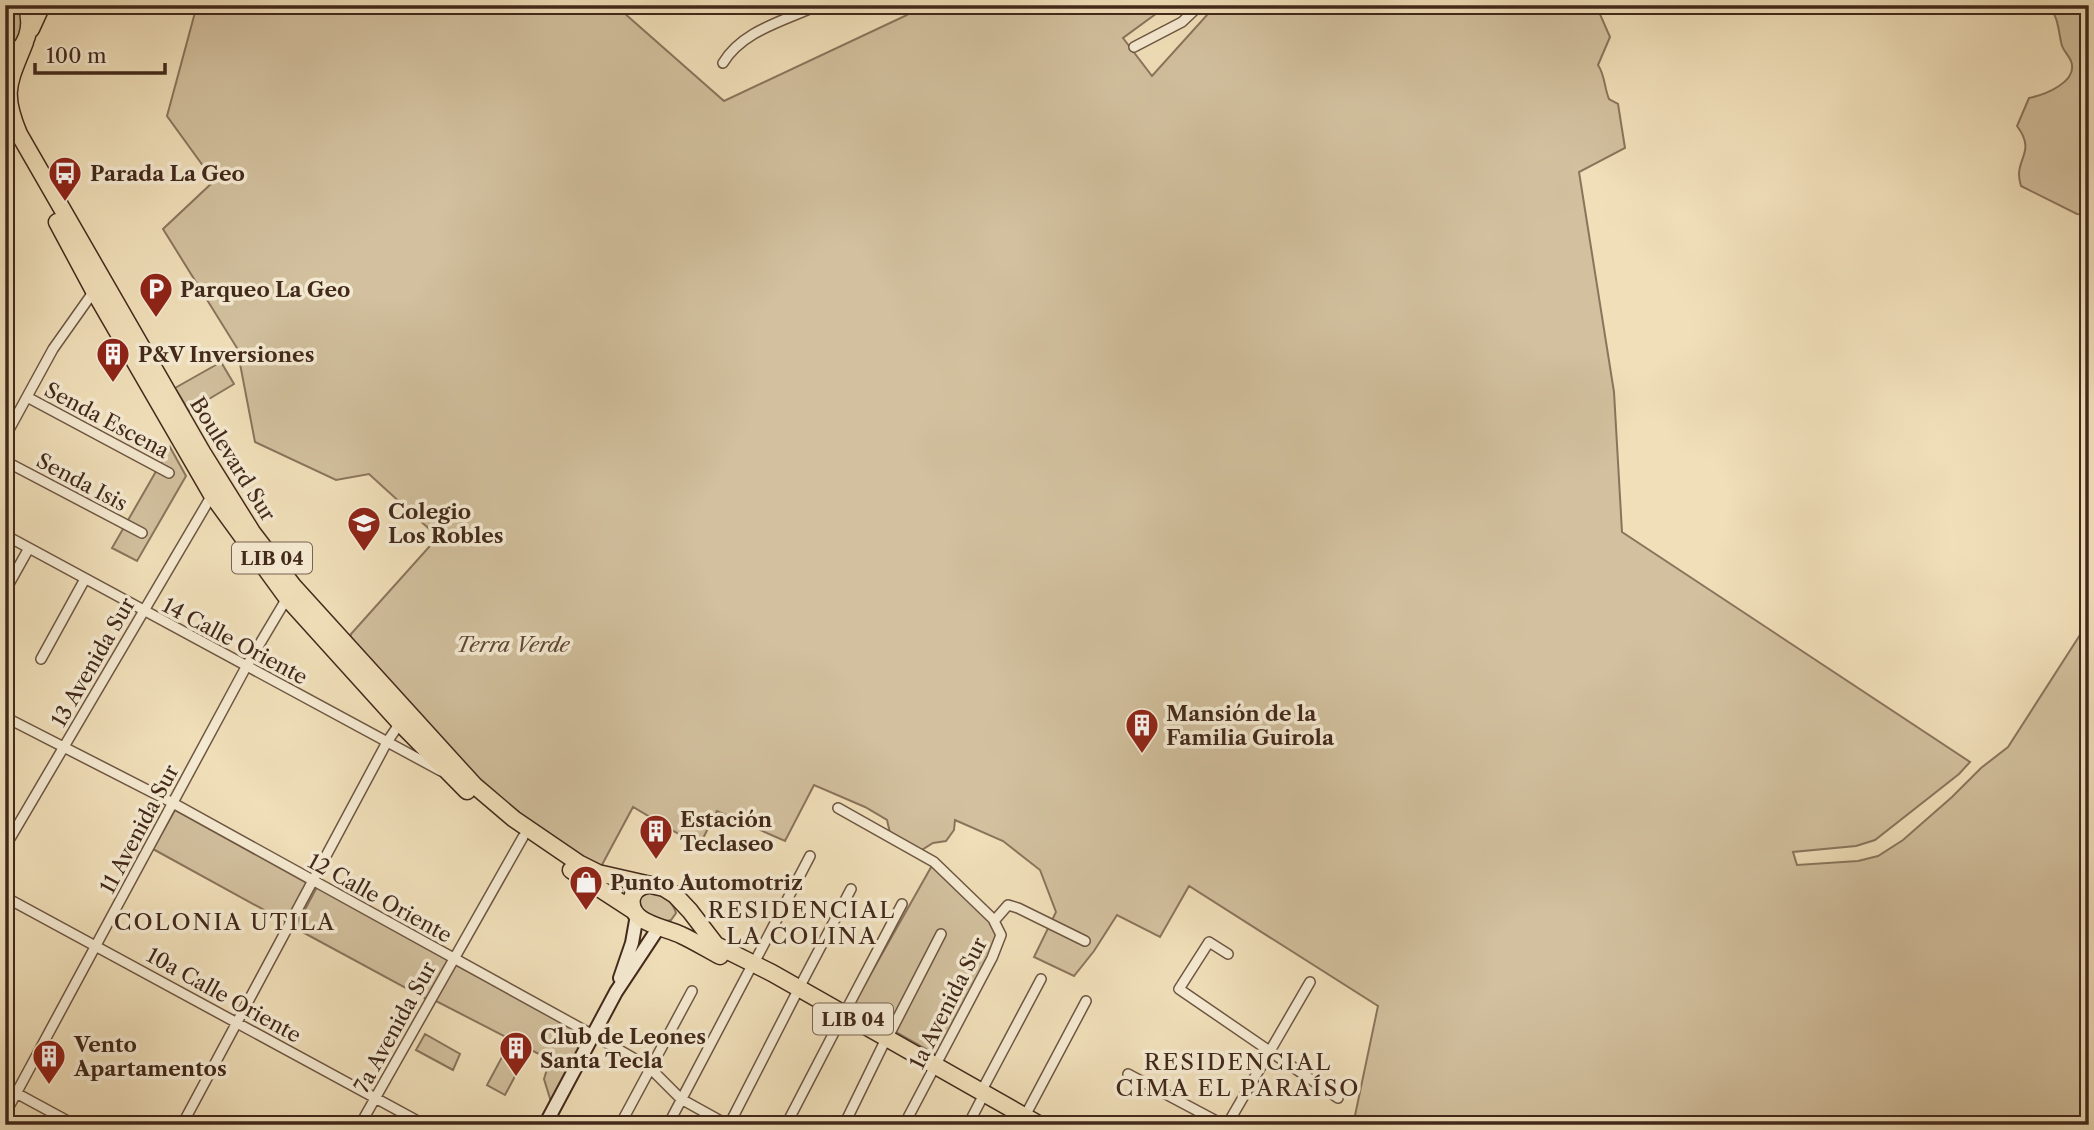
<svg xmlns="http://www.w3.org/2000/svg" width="2094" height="1130" font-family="'Libre Caslon Text',serif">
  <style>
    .green { fill: #d2c09e; stroke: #8a745c; stroke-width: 2 }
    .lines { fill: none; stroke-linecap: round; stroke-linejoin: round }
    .street-casing { stroke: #6e5642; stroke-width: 12 }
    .secondary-casing { stroke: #42291b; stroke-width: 16 }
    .highway-casing { stroke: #42291b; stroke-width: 19 }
    .street { stroke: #f5ead2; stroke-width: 9 }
    .secondary { stroke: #f5ead2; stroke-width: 12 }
    .highway { stroke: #f0dfb9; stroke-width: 16 }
    .labels { text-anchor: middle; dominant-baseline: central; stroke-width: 7; stroke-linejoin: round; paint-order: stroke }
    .shield { fill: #f5ead2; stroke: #786352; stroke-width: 2 }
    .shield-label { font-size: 19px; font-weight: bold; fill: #42291b }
    .poi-label { font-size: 21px; font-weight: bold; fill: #42291b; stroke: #f5ead2; text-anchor: start }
    .street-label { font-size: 21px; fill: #42291b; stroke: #f5ead2 }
    .park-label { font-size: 21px; font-style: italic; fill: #5f4735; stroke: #f5ead2 }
    .neighbourhood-label { font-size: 23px; letter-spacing: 2px; fill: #42291b; stroke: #f5ead2 }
  </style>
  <rect width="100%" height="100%" fill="#f0dfb9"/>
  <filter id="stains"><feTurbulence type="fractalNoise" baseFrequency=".00286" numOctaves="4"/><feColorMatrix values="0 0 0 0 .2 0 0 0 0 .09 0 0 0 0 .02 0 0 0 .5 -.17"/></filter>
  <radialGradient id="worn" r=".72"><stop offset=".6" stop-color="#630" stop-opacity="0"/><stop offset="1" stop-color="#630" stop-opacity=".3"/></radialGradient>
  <path class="green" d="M5 5H21C29 29 21 37 5 54Z
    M197 5H615L724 101 907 15 909 5H1168L1123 38 1152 76 1216 5H1596L1610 37 1598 65C1605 75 1604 87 1609 99L1618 104 1625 148 1579 172 1614 392 1622 532 1970 762 1959 774 1875 840 1856 846 1793 852 1797 865 1858 861 1878 856 1903 840 1952 797 1981 768 2008 747 2089 621V1125H1353L1378 1006 1189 886 1160 937 1117 915 1094 951 1074 976 1034 957 1056 912 1040 870 1003 841 955 820 954 830 946 841 933 843 920 851 890 833 887 820 865 807 814 785 785 841 717 811 699 846 633 807 596 876 629 886 625 895 622 897 477 782 350 641 351 634 438 537 369 474 336 480 255 442 237 348 163 229 214 181 167 116Z
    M2049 5H2089V215L2077 214 2021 186C2012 159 2038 154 2017 126L2029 98C2044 95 2079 82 2071 61 2068 54 2062 50 2061 42 2058 27 2058 18 2049 5Z
    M221 362 234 384 189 411 175 388Z
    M170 447 186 476 137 561 112 548Z
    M175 810 307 883 286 922 153 849Z
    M934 862 998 926 999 944 940 1057 852 1007Z
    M317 887 448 960 426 999 295 928Z
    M653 891C664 897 672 900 676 913L671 920 662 922 643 913 637 898 640 894Z
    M454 964 589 1036 552 1105 544 1079 548 1066 543 1056 434 1000Z
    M425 1034 460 1054 453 1070 416 1050Z
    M502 1057 520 1067 505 1095 487 1085Z"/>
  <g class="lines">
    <defs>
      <path id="street" d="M1134 47 1182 22 1200 5
        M723 63C743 30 785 21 818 5
        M27 397 169 473
        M5 437 53 349 94 291
        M5 461 142 533
        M5 535 441 771
        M5 591 29 548
        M41 659 85 579
        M5 717 173 803 593 1035 649 1067 681 1099 728 1125
        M838 808 934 862 993 919 1001 935 992 958 904 1125
        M5 847 212 495
        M5 897 425 1125
        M994 921 1008 905 1018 908 1085 941
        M1228 954 1209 942 1179 989 1338 1098
        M754 963 810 856
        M799 988 851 889
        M844 1014 902 904
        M887 1039 941 934
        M1128 1074 1224 1125
        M5 1087 75 1125
        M981 1092 1041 979
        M5 1114 246 667 287 598
        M1025 1116 1086 1001
        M182 1125 387 742 400 723
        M360 1125 523 837
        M620 1125 692 991
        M668 1125 749 971
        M729 1125 795 996
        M786 1125 840 1021
        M844 1125 883 1045
        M968 1125 981 1100
        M1227 1125 1310 982"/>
      <path id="secondary" d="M620 978 632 943 637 915
        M545 1125 616 992 659 927"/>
      <path id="highway" d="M31 29 42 5
        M25 42C9 83 1 91 19 134L202 452 252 532 294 587 474 785 514 819 580 864 598 873 664 888 675 895 690 911 716 945 772 973 1040 1125
        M5 59C27 50 34 27 26 5
        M57 222 94 291 212 495 287 598 400 723 467 791
        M571 870 634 911
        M648 885C640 886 634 890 632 898 627 923 665 927 681 935 694 941 707 949 720 956"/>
    </defs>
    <use href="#street" class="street-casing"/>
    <use href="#secondary" class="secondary-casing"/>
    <use href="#highway" class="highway-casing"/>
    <use href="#street" class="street"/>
    <use href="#secondary" class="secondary"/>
    <use href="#highway" class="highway"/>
  </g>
  <defs>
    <symbol id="bus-pin" viewBox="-11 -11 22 30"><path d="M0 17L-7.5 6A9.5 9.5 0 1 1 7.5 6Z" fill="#8f2418" stroke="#f5ead2"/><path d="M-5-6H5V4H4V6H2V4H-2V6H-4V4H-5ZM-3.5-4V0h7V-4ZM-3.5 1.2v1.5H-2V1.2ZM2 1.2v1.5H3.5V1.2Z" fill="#fff"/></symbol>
    <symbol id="parking-pin" viewBox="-11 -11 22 30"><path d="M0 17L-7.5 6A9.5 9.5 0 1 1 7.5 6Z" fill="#8f2418" stroke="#f5ead2"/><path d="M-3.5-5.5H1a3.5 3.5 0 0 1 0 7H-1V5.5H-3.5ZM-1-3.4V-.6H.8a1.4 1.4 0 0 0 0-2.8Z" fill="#fff"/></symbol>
    <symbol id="building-pin" viewBox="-11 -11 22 30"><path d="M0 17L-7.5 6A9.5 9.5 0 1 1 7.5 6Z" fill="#8f2418" stroke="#f5ead2"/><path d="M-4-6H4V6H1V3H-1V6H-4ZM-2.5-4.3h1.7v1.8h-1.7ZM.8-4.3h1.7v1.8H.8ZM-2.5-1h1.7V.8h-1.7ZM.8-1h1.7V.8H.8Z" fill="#fff"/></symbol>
    <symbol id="school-pin" viewBox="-11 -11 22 30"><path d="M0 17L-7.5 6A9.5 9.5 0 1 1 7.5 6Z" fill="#8f2418" stroke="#f5ead2"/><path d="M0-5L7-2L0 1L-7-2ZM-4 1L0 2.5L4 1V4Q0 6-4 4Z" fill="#fff"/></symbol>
    <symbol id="shop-pin" viewBox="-11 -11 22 30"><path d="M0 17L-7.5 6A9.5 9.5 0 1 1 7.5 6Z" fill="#8f2418" stroke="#f5ead2"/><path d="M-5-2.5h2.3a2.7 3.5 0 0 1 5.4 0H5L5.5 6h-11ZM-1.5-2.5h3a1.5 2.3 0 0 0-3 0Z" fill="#fff"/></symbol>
  </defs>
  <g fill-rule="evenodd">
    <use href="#bus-pin" x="46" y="154" width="38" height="52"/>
    <use href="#parking-pin" x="137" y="270" width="38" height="52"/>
    <use href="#building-pin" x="94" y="335" width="38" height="52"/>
    <use href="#school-pin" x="345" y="504" width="38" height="52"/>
    <use href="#building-pin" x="1123" y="706" width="38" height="52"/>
    <use href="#building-pin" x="637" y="812" width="38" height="52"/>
    <use href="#shop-pin" x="567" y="863" width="38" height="52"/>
    <use href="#building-pin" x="497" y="1029" width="38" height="52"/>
    <use href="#building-pin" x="30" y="1037" width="38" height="52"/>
  </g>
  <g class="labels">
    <g class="shield">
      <rect x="232" y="542.5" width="80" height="31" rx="5"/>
      <rect x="813" y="1003.5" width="80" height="31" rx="5"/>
    </g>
    <g class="shield-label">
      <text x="272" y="558">LIB 04</text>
      <text x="853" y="1019">LIB 04</text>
    </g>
    <g class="poi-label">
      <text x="90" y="173">Parada La Geo</text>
      <text x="180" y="289">Parqueo La Geo</text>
      <text x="138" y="354">P&amp;V Inversiones</text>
      <text x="388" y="511">Colegio<tspan x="388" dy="24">Los Robles</tspan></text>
      <text x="1166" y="713">Mansión de la<tspan x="1166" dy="24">Familia Guirola</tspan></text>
      <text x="680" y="819">Estación<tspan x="680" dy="24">Teclaseo</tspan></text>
      <text x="610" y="882">Punto Automotriz</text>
      <text x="540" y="1036">Club de Leones<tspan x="540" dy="24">Santa Tecla</tspan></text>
      <text x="74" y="1044">Vento<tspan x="74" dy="24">Apartamentos</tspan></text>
    </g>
    <g class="street-label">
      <text transform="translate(107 420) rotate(28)">Senda Escena</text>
      <text transform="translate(233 459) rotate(58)">Boulevard Sur</text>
      <text transform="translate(82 482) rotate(28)">Senda Isis</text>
      <text transform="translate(235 641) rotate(28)">14 Calle Oriente</text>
      <text transform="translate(93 662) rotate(-60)">13 Avenida Sur</text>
      <text transform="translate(139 829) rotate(-62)">11 Avenida Sur</text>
      <text transform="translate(380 898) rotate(29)">12 Calle Oriente</text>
      <text transform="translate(224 995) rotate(29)">10a Calle Oriente</text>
      <text transform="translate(948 1003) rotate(-63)">1a Avenida Sur</text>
      <text transform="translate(395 1027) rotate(-61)">7a Avenida Sur</text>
    </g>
    <g class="park-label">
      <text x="513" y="644">Terra Verde</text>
    </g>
    <g class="neighbourhood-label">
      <text x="802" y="910">RESIDENCIAL<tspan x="802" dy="26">LA COLINA</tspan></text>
      <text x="225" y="922">COLONIA UTILA</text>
      <text x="1238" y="1062">RESIDENCIAL<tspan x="1238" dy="26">CIMA EL PARAÍSO</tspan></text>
    </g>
  </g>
  <rect width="2094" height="1130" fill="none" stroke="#f0dfb9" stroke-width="28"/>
  <rect x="7" y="7" width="2080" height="1116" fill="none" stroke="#42291b" stroke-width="3.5"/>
  <rect x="14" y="14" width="2066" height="1102" fill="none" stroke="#42291b" stroke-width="2"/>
  <path d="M35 63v10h130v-10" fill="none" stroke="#42291b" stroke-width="3.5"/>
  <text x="46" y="63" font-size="21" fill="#42291b" stroke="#f5ead2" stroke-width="5" paint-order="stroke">100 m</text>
  <rect width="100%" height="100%" filter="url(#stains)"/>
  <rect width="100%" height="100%" fill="url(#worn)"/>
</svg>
